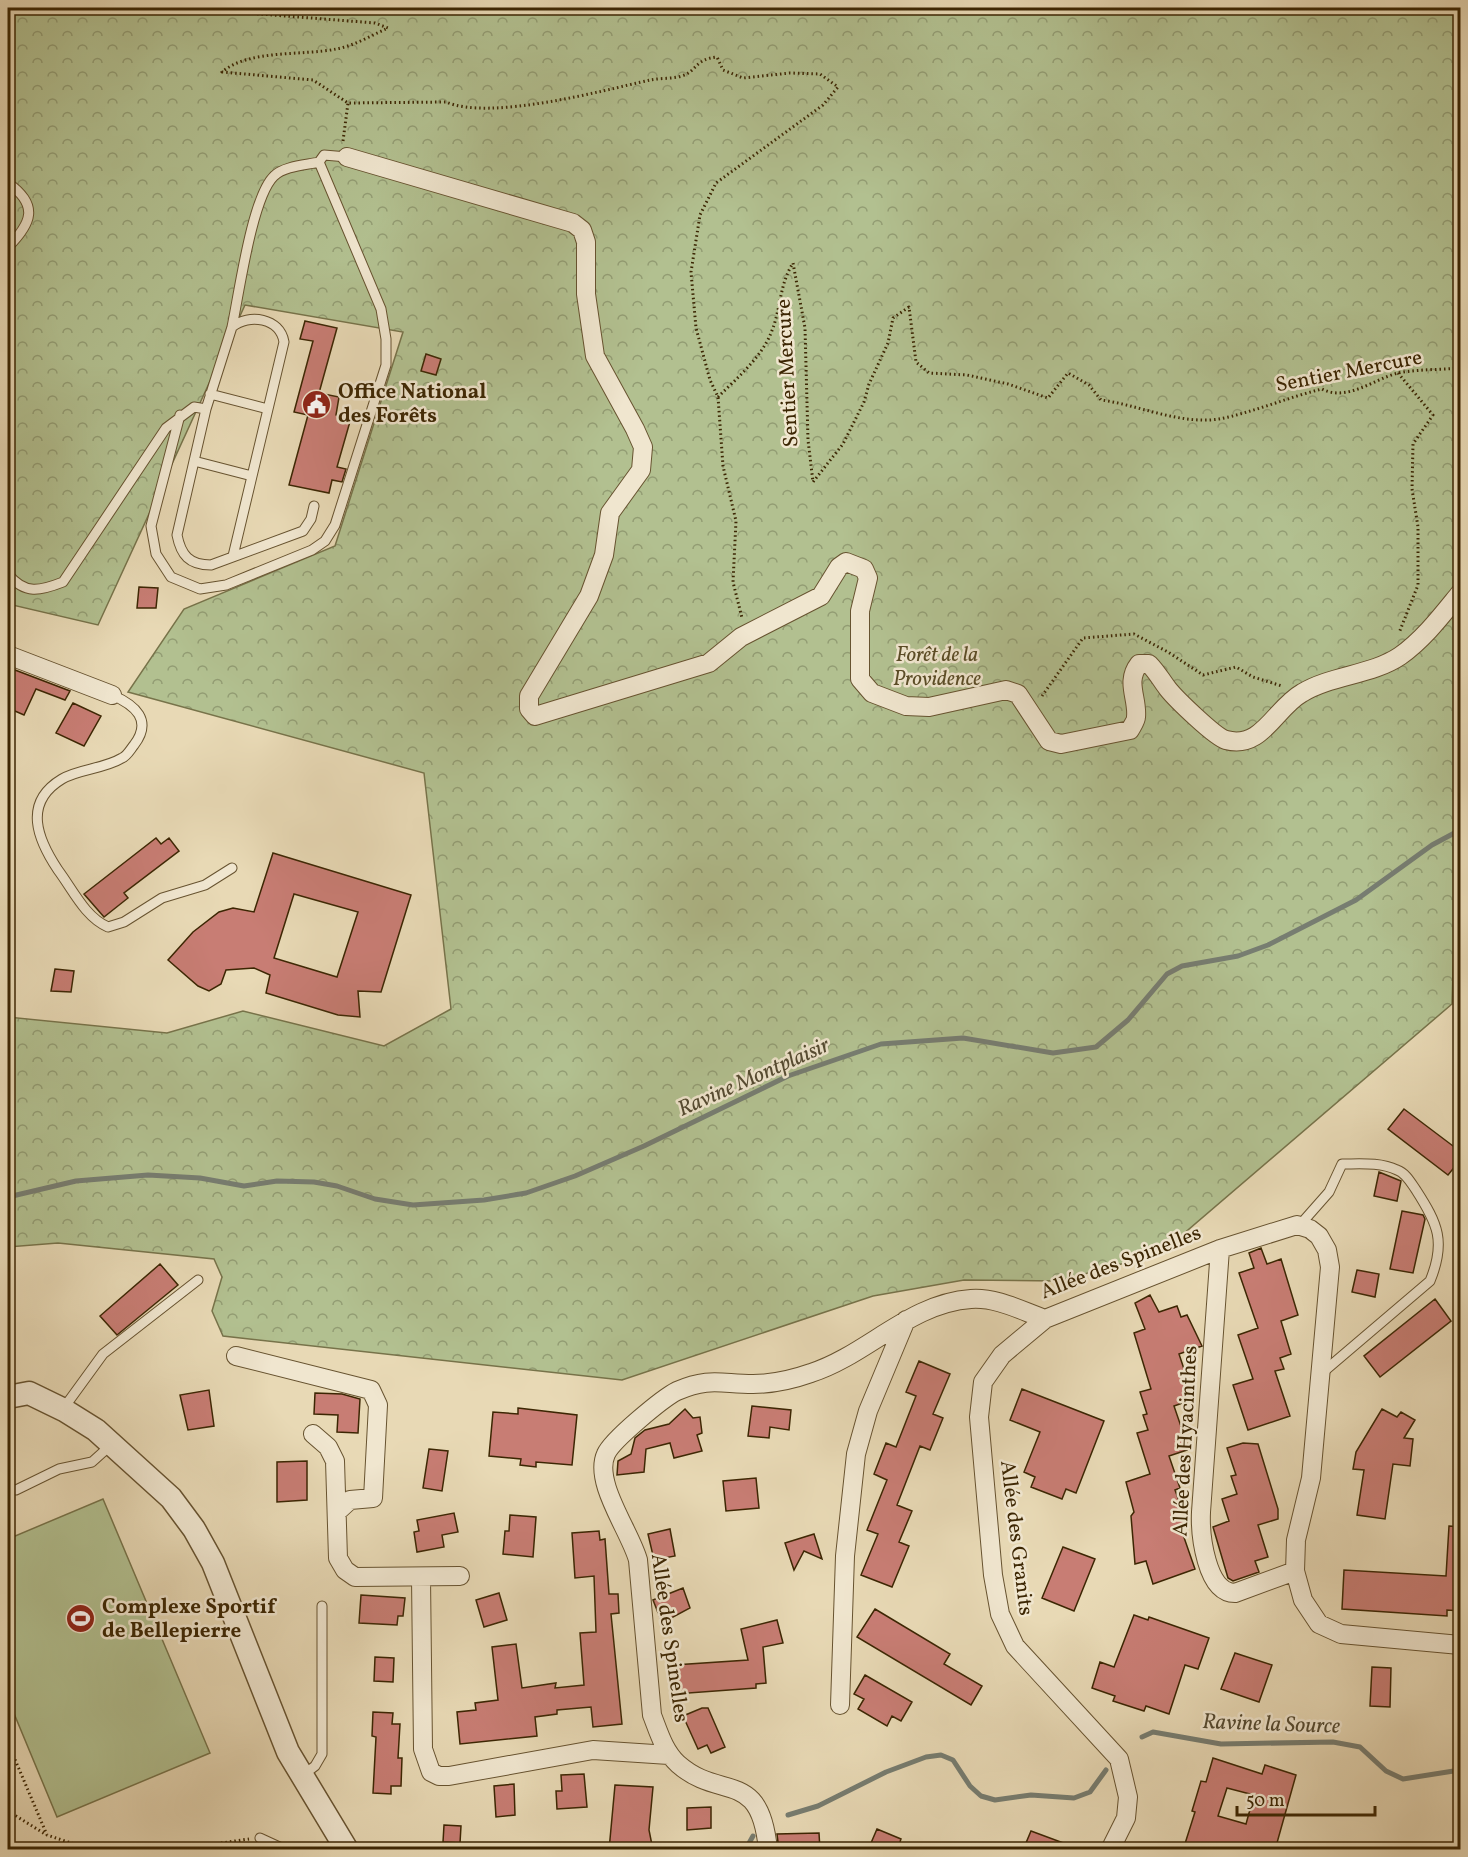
<svg xmlns="http://www.w3.org/2000/svg" width="1468" height="1857" font-family="Vollkorn,serif">
  <style>
    .forest { fill: url(#forest-crowns); stroke: #77734a; stroke-width: 1.5 }
    .park { fill: #b2c090; stroke: #77734a; stroke-width: 1.5 }
    .lines { fill: none; stroke-linecap: round; stroke-linejoin: round }
    .stream { stroke: #777d71; stroke-width: 5 }
    .building { fill: #c87d74; stroke: #3c2603; stroke-width: 1.5; fill-rule: evenodd }
    .service-casing { stroke: #675330; stroke-width: 11 }
    .minor-casing { stroke: #675330; stroke-width: 20 }
    .tertiary-casing { stroke: #675330; stroke-width: 25 }
    .path { stroke: #3c2603; stroke-width: 3; stroke-dasharray: 1.5 3; stroke-linecap: butt }
    .service { stroke: #f0e6cf; stroke-width: 9 }
    .minor { stroke: #f0e6cf; stroke-width: 18 }
    .tertiary { stroke: #f0e6cf; stroke-width: 22 }
    .labels { text-anchor: middle; dominant-baseline: central; stroke-width: 5; stroke-linejoin: round; paint-order: stroke }
    .street-label { font-size: 21px; fill: #3c2603; stroke: #f0e6cf }
    .poi-label { font-size: 21px; font-weight: bold; fill: #3c2603; stroke: #f0e6cf; text-anchor: start }
    .park-label { font-size: 21px; font-style: italic; fill: #5a4c26; stroke: #f0e6cf }
    .water-label { font-size: 22px; font-style: italic; fill: #544a31; stroke: #f0e6cf }
  </style>
  <defs>
    <pattern id="forest-crowns" width="20" height="18" patternUnits="userSpaceOnUse" patternTransform="scale(1.5)"><rect width="20" height="18" fill="#b2c090"/><path d="M2 6a3 3 0 1 1 6 0M12 15a3 3 0 1 1 6 0" fill="none" stroke="#929c73"/></pattern>
  </defs>
  <rect width="100%" height="100%" fill="#e8d9b5"/>
  <filter id="stains"><feTurbulence type="fractalNoise" baseFrequency=".00333" numOctaves="4"/><feColorMatrix values="0 0 0 0 .2 0 0 0 0 .09 0 0 0 0 .02 0 0 0 .5 -.17"/></filter>
  <radialGradient id="worn" r=".72"><stop offset=".6" stop-color="#630" stop-opacity="0"/><stop offset="1" stop-color="#630" stop-opacity=".3"/></radialGradient>
  <path class="forest" d="M8 8H1460V874L1456 877 1452 1004 1161 1253 1059 1281 964 1280 873 1296 622 1380 223 1336 212 1311 222 1277 214 1259 58 1243 8 1247V1017L167 1033 243 1011 384 1046 451 1009 424 773 128 692 184 609 335 546 403 332 245 305 98 625 8 604Z"/>
  <path class="park" d="M103 1499 210 1753 57 1817 8 1699V1539Z"/>
  <g class="lines">
    <path class="stream" d="M8 1197 76 1181 148 1175 200 1178 244 1186 277 1181 314 1182 337 1186 375 1199 413 1205 484 1200 526 1193 575 1176 644 1146 788 1076 881 1044 963 1038 1053 1053 1096 1047 1128 1020 1167 974 1182 966 1238 956 1268 945 1356 900 1432 845 1460 830
      M1142 1737 1153 1732 1221 1744 1333 1742 1360 1747 1386 1771 1403 1779 1460 1770
      M788 1815 818 1806 886 1772 926 1757 941 1755 953 1760 970 1786 981 1796 995 1800 1031 1795 1074 1798 1090 1792 1106 1770
      M711 1850 748 1845 753 1836"/>
  </g>
  <path class="building" d="M305 321 337 328 319 393 339 397 336 415 351 418 337 467 346 469 342 482 332 480 329 493 289 485 308 415 294 412 313 341 300 339Z
    M426 354 441 359 436 375 421 371Z
    M139 587 158 588 156 608H137Z
    M15 670 70 691 65 700 36 689 24 715 8 708V687Z
    M73 703 101 716 84 746 56 733Z
    M156 838 161 844 169 838 179 851 124 893 128 898 104 917 84 894Z
    M273 853 411 895 381 992 358 991 360 1017 338 1015 266 993 270 975 254 968 226 970 221 984 209 991 198 986 168 960 193 932 219 912 233 908 254 912ZM294 894 358 912 337 977 274 958Z
    M55 969 74 971 71 992 51 991Z
    M1404 1109 1461 1152V1159L1448 1175 1388 1129Z
    M1379 1172 1401 1181 1397 1201 1374 1196Z
    M1402 1211 1423 1215 1425 1219 1413 1273 1390 1269Z
    M1261 1248 1267 1264 1281 1259 1298 1315 1281 1321 1291 1354 1280 1358 1284 1369 1275 1371 1290 1416 1248 1430 1233 1385 1253 1379 1238 1335 1258 1328 1239 1273 1254 1268 1249 1253Z
    M160 1264 178 1285 117 1335 100 1316Z
    M1357 1270 1379 1274 1375 1297 1352 1292Z
    M1150 1295 1159 1312 1177 1306 1181 1317 1187 1315 1202 1346 1179 1354 1194 1399 1174 1406 1187 1444 1185 1445 1187 1450 1169 1456 1180 1488 1175 1490 1187 1523 1180 1526 1195 1569 1153 1584 1146 1561 1135 1564 1131 1516 1134 1512 1126 1482 1150 1474 1137 1433 1148 1430 1143 1415 1147 1414 1140 1392 1151 1389 1134 1333 1145 1329 1135 1303Z
    M1435 1299 1451 1321 1380 1377 1364 1356Z
    M919 1361 950 1374 933 1414 943 1418 930 1450 920 1446 897 1505 912 1511 899 1542 909 1546 892 1587 861 1575 878 1534 867 1530 887 1480 874 1474 886 1443 896 1447 916 1396 906 1392Z
    M1022 1389 1104 1421 1076 1493 1066 1489 1062 1499 1031 1487 1035 1477 1024 1472 1040 1432 1010 1420Z
    M209 1390 214 1426 188 1430 180 1395Z
    M315 1393 342 1394 360 1399 358 1433 337 1432 338 1415 314 1414Z
    M752 1406 791 1410 789 1430 770 1427 769 1438 748 1436Z
    M518 1408 577 1415 572 1465 536 1462V1467L520 1465 521 1459 489 1456 493 1412 518 1414Z
    M685 1409 693 1418 700 1417 702 1433 697 1435 702 1451 674 1458 670 1443 646 1449 644 1472 617 1475 618 1461 631 1454 635 1438 645 1430 669 1424Z
    M1382 1409 1397 1417 1401 1412 1415 1420 1404 1438 1413 1439 1410 1466 1393 1464 1385 1519 1357 1515 1364 1470 1353 1469 1356 1452Z
    M1243 1443 1258 1444 1278 1509V1519L1258 1525 1268 1557 1255 1561 1259 1572 1233 1581 1228 1578 1213 1527 1229 1521 1222 1499 1237 1494 1231 1476 1236 1475 1227 1448Z
    M429 1449 448 1451 442 1491 423 1488Z
    M307 1461V1500L277 1502V1462Z
    M756 1478 759 1508 726 1511 723 1481Z
    M454 1513 458 1532 442 1535 444 1547 417 1552 414 1532 419 1531 417 1520Z
    M510 1515 536 1517 533 1557 503 1554 505 1531H509Z
    M1449 1526 1461 1527V1611L1447 1610V1616L1342 1609 1344 1570 1446 1576Z
    M670 1529 675 1556 654 1560 648 1534Z
    M599 1531 600 1540 605 1539 609 1594H618L619 1613 611 1614 622 1724 593 1727 591 1707 557 1710V1714L535 1717 537 1736 460 1744 457 1712 476 1710 475 1703 498 1700 492 1647 516 1644 522 1688 556 1683 555 1688 584 1685 580 1633 596 1632 594 1576 575 1578 572 1533Z
    M814 1534 822 1559 804 1551 794 1570 785 1543Z
    M1063 1547 1095 1559 1074 1611 1042 1598Z
    M683 1588 690 1608 662 1623 653 1600Z
    M499 1593 507 1620 484 1627 476 1600Z
    M361 1595 405 1598 403 1616H398L397 1625 359 1623Z
    M875 1609 950 1654 944 1664 982 1686 971 1705 857 1637Z
    M1134 1615 1148 1620 1149 1617 1209 1638 1198 1669 1185 1665 1169 1714 1146 1706 1144 1711 1113 1701 1115 1696 1092 1688 1100 1662 1114 1667Z
    M777 1620 783 1643 763 1647 766 1683 756 1684V1688L675 1694 674 1665 748 1660 741 1629Z
    M1235 1653 1272 1665 1259 1702 1221 1689Z
    M375 1657 394 1658 393 1682 374 1681Z
    M1372 1667 1391 1668 1390 1707 1370 1706Z
    M865 1675 912 1702 901 1721 892 1716 887 1726 858 1709 864 1699 854 1694Z
    M702 1708H708L725 1747 711 1753 707 1745 698 1749 683 1716Z
    M373 1712 393 1713 392 1724H400L398 1758H402L401 1786H391V1794L373 1793 376 1737 372 1736Z
    M1213 1758 1262 1774 1265 1765 1296 1775 1275 1850H1183L1195 1812 1192 1811 1201 1781 1206 1782ZM1227 1788 1254 1795 1246 1824 1218 1816Z
    M584 1774 587 1807 557 1809 556 1791H562L561 1775Z
    M514 1784 515 1815 496 1817 494 1786Z
    M615 1785 653 1787 649 1830 653 1850H609Z
    M711 1807V1828L687 1830V1808Z
    M444 1825 461 1826 460 1843 443 1842Z
    M877 1829 901 1839 897 1850H868Z
    M1031 1831 1077 1848V1850H1023Z
    M819 1833 820 1850H779L777 1834Z"/>
  <g class="lines">
    <defs>
      <path id="service" d="M8 183C39 205 32 223 8 247
        M232 327C239 294 252 197 274 176 284 166 306 165 319 162
        M210 394 268 409
        M180 415 151 526 156 554 171 577 200 589 226 585 312 550 325 541 335 525 386 365V339L381 309 319 162 324 155 347 157
        M194 461 252 476
        M233 556 284 342C280 318 249 313 232 327L206 409 177 535C181 555 189 565 211 565L303 531 311 519 314 506
        M8 574C25 595 40 591 63 582L166 428 194 407 206 409
        M112 695C135 705 153 720 134 745 130 750 127 756 122 758 104 769 78 769 62 779 22 803 38 840 58 870 73 890 85 917 108 927L124 922 162 898 205 885 232 868
        M1299 1226 1329 1192 1342 1164C1360 1164 1380 1162 1397 1170 1406 1173 1411 1183 1416 1190 1438 1224 1446 1242 1430 1281L1322 1373
        M63 1409 103 1354 198 1280
        M16 1490 59 1469 92 1462 112 1444
        M303 1775 315 1766 322 1754V1606
        M260 1838 286 1850"/>
      <path id="minor" d="M347 157 573 223 582 230 586 242V294L595 356 635 429 643 447 641 470 610 513 604 555 589 596 529 696V709L535 716 709 663 741 637 821 596 839 567 846 562 864 569 868 578 860 611V679L872 693 906 706 929 707 1006 690 1018 694 1049 741 1061 744 1130 730C1132 726 1136 721 1136 717 1138 698 1125 682 1139 664H1149C1157 672 1161 680 1168 689 1176 699 1215 737 1226 740 1262 750 1275 708 1302 693 1332 675 1372 675 1400 656 1424 639 1442 615 1460 593
        M8 655 112 695
        M1220 1249 1201 1512C1200 1534 1206 1593 1235 1593L1295 1571
        M236 1356 371 1390 378 1405 373 1498 350 1500 338 1511
        M313 1434 328 1447 335 1461 338 1558 345 1570 355 1577 460 1576
        M421 1578 423 1749 431 1772 439 1776H449L593 1750 669 1755
        M840 1705 845 1556 856 1454 868 1411 906 1320
        M768 1850C760 1767 721 1802 678 1764 664 1751 659 1733 652 1715L638 1560C630 1531 593 1482 606 1454 612 1440 663 1398 677 1391 709 1377 721 1384 753 1384 771 1384 794 1379 811 1373 867 1355 910 1303 971 1299 996 1297 1022 1311 1045 1319
        M1110 1850 1126 1818 1128 1797 1119 1759 1015 1646 1000 1614 993 1575 979 1417 983 1382 1002 1355 1045 1319 1220 1249 1297 1225 1310 1229 1319 1236 1327 1250 1330 1267 1311 1478 1296 1540 1295 1571 1303 1600 1319 1624 1341 1634 1460 1645"/>
      <path id="tertiary" d="M8 1397 29 1393 64 1410 96 1430 171 1498 194 1529 213 1563 288 1752 347 1850"/>
    </defs>
    <use href="#service" class="service-casing"/>
    <use href="#minor" class="minor-casing"/>
    <use href="#tertiary" class="tertiary-casing"/>
    <path class="path" d="M217 8 247 13 375 23 388 28C372 35 354 46 336 49 303 56 249 49 222 72L313 80 348 103 446 102C490 121 601 91 650 80 660 78 672 79 682 76 697 71 695 59 717 57L723 70 743 78 790 73 820 74 838 87 823 105 716 183 700 215 691 272 696 328 710 380 718 397 723 466 736 521 733 582 742 618
      M343 141 348 103
      M1398 373 1433 415 1413 444 1412 489 1418 527V585L1399 633
      M718 397C736 379 761 358 771 333 781 310 779 285 793 263L805 328 808 440 813 482 843 444 864 402 869 384 888 343 893 318 909 307 916 362 929 373 967 375 1008 384 1048 398 1068 373 1089 385 1101 400C1139 405 1180 425 1219 419 1251 413 1289 397 1322 389 1347 402 1374 379 1398 373 1418 369 1440 370 1460 368
      M1042 696 1083 638 1134 634 1168 652 1203 675 1236 667 1253 677 1282 686
      M8 1743 47 1835 77 1845 115 1850
      M8 1811 45 1834
      M172 1850 249 1839"/>
    <use href="#service" class="service"/>
    <use href="#minor" class="minor"/>
    <use href="#tertiary" class="tertiary"/>
  </g>
  <defs>
    <symbol id="civic-disc" viewBox="-11 -11 22 22"><circle r="9.5" fill="#8f2418" stroke="#f0e6cf"/><path d="M-.6-6.5H3V-4.5H.6V-3L4-1V1h2V6H-6V1h2V-1L-.6-3ZM-1.2 2.5V6h2.4V2.5Z" fill="#fff"/></symbol>
    <symbol id="stadium-disc" viewBox="-11 -11 22 22"><circle r="9.5" fill="#8f2418" stroke="#f0e6cf"/><path d="M0-5a6.5 5 0 1 0 0 10a6.5 5 0 1 0 0-10ZM-3.5-1.8h7v3.6h-7Z" fill="#fff"/></symbol>
  </defs>
  <g fill-rule="evenodd">
    <use href="#civic-disc" x="300" y="388" width="33" height="33"/>
    <use href="#stadium-disc" x="64" y="1602" width="33" height="33"/>
  </g>
  <g class="labels">
    <g class="street-label">
      <text transform="translate(1349 372) rotate(-11)">Sentier Mercure</text>
      <text transform="translate(788 373) rotate(-93)">Sentier Mercure</text>
      <text transform="translate(1121 1263) rotate(-21)">Allée des Spinelles</text>
      <text transform="translate(1186 1441) rotate(-87)">Allée des Hyacinthes</text>
      <text transform="translate(1016 1538) rotate(83)">Allée des Granits</text>
      <text transform="translate(669 1638) rotate(82)">Allée des Spinelles</text>
    </g>
    <g class="poi-label">
      <text x="338" y="392">Office National<tspan x="338" dy="24">des Forêts</tspan></text>
      <text x="102" y="1607">Complexe Sportif<tspan x="102" dy="24">de Bellepierre</tspan></text>
    </g>
    <g class="park-label">
      <text x="937" y="655">Forêt de la<tspan x="937" dy="24">Providence</tspan></text>
    </g>
    <g class="water-label">
      <text transform="translate(754 1078) rotate(-24)">Ravine Montplaisir</text>
      <text transform="translate(1271 1725) rotate(2)">Ravine la Source</text>
    </g>
  </g>
  <rect width="1468" height="1857" fill="none" stroke="#e8d9b5" stroke-width="30"/>
  <rect x="9" y="9" width="1450" height="1839" fill="none" stroke="#3c2603" stroke-width="3"/>
  <rect x="15" y="15" width="1438" height="1827" fill="none" stroke="#3c2603" stroke-width="1.5"/>
  <path d="M1237 1806v9h138v-9" fill="none" stroke="#3c2603" stroke-width="3"/>
  <text x="1246" y="1806" font-size="18" fill="#3c2603" stroke="#f0e6cf" stroke-width="4.5" paint-order="stroke">50 m</text>
  <rect width="100%" height="100%" filter="url(#stains)"/>
  <rect width="100%" height="100%" fill="url(#worn)"/>
</svg>
